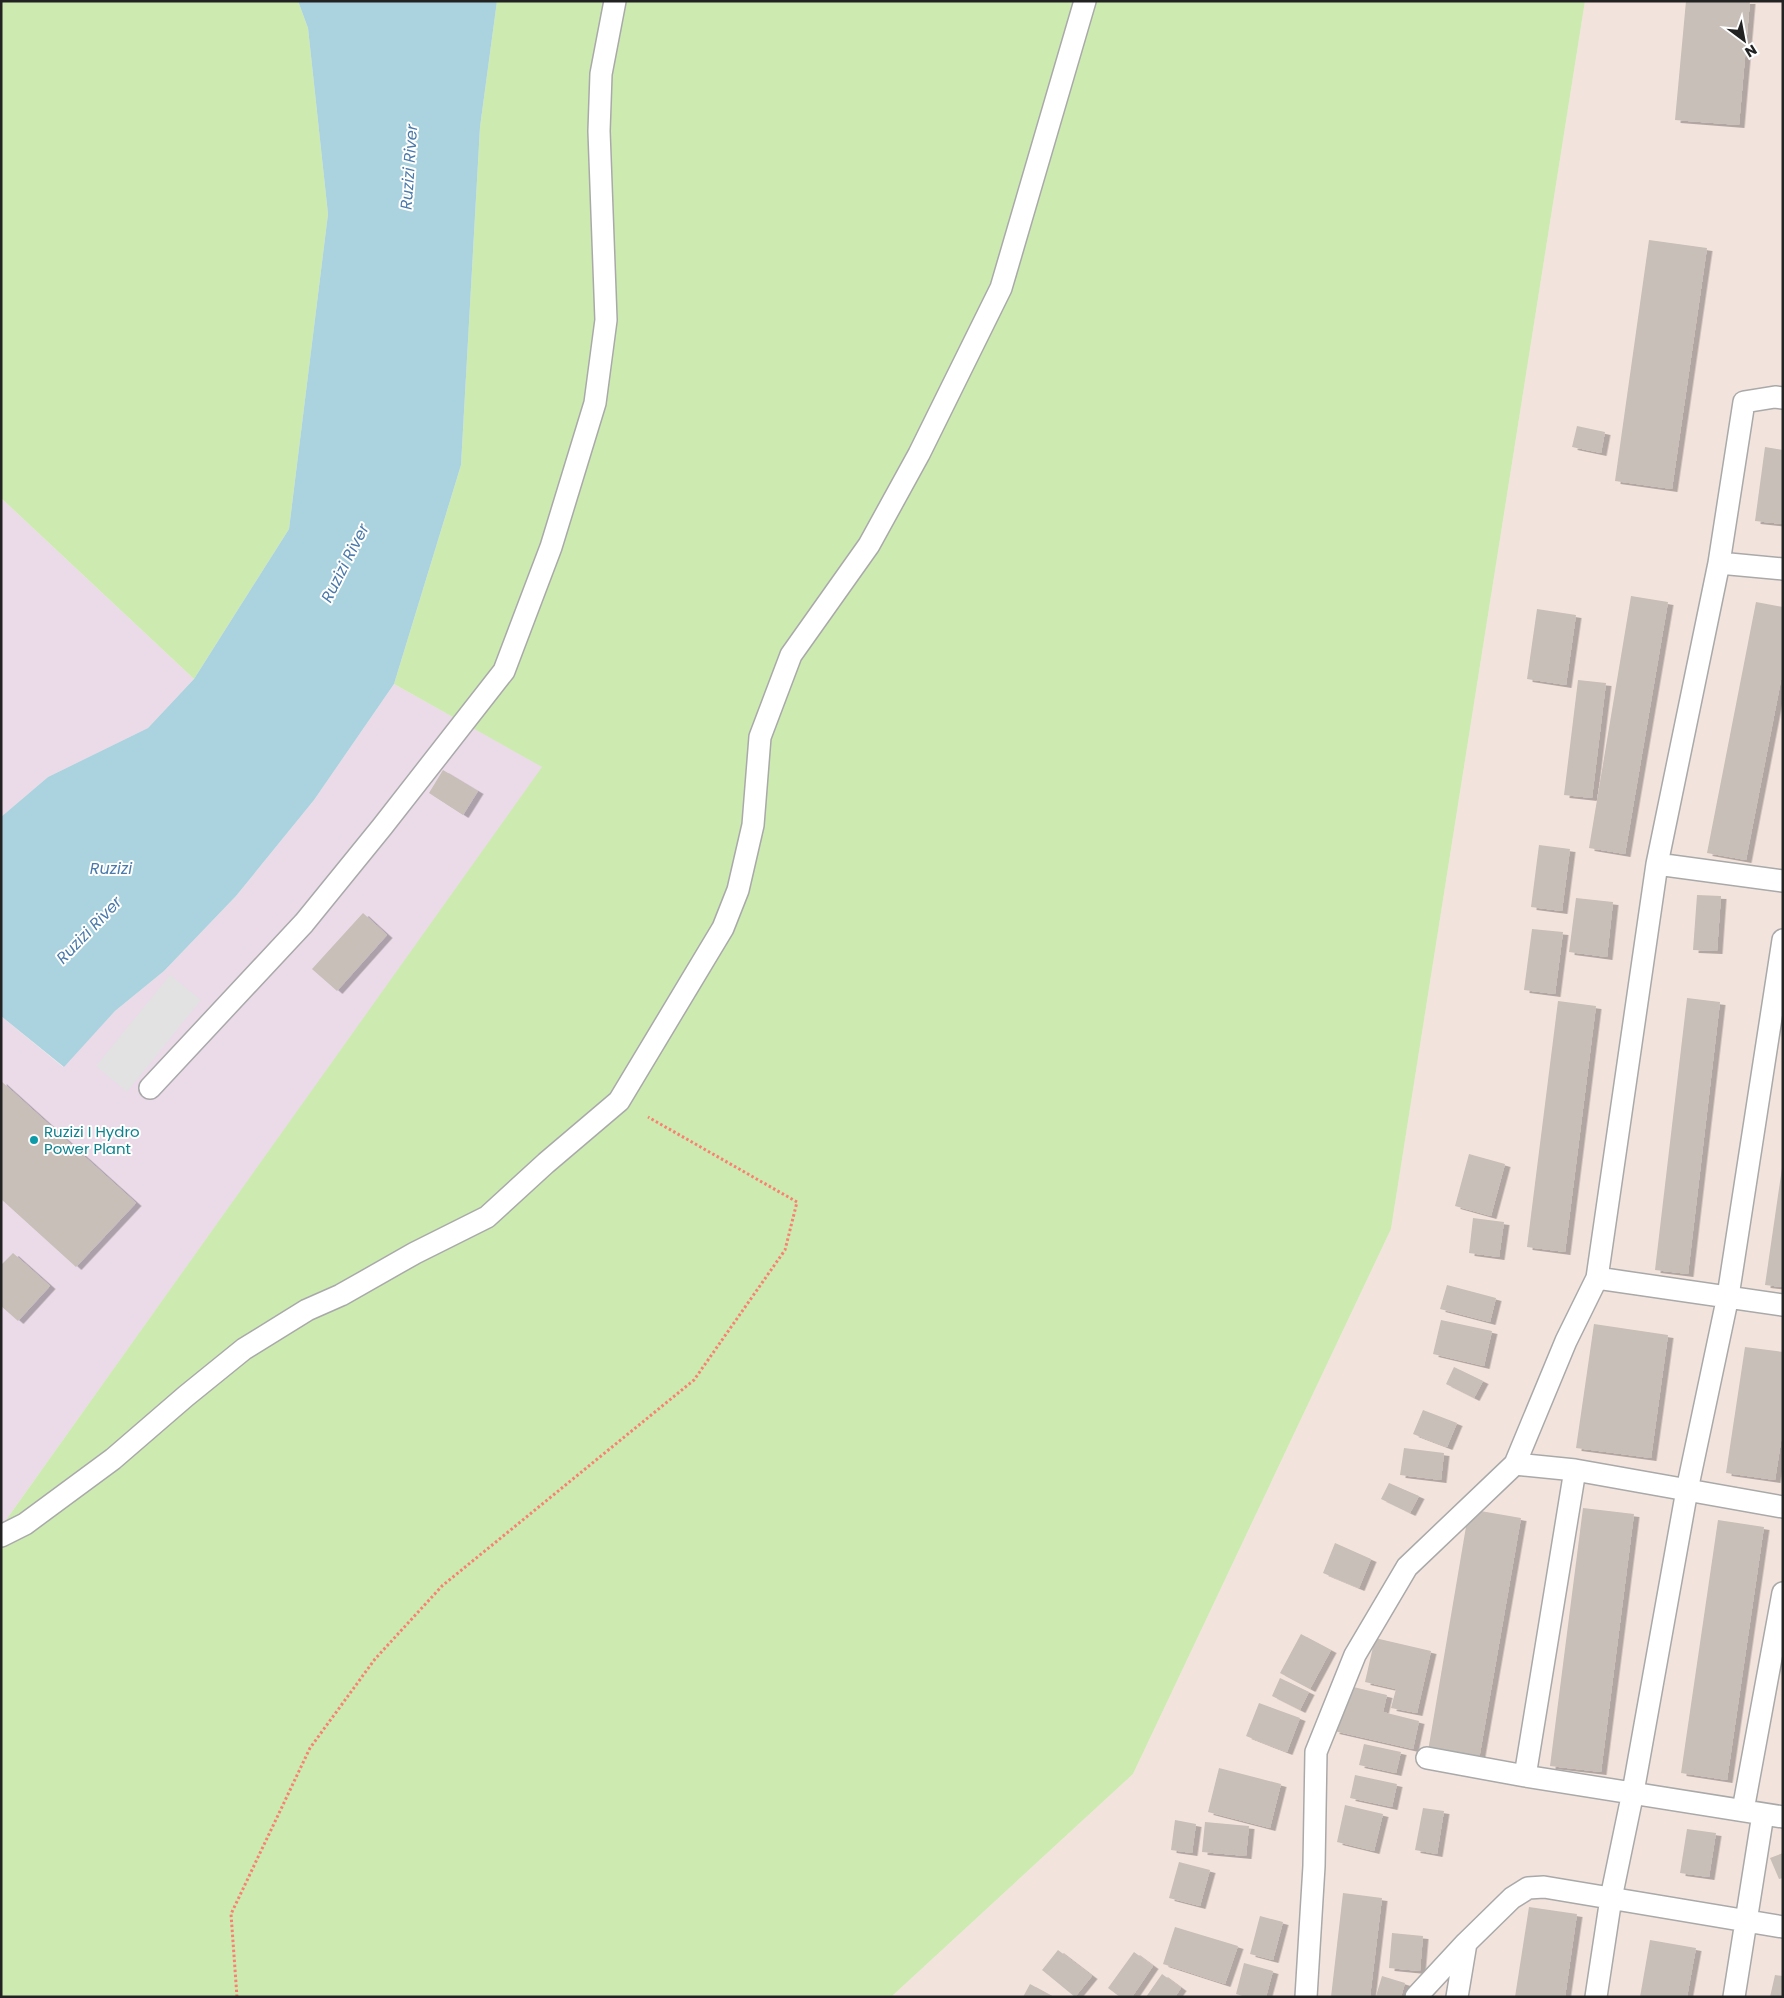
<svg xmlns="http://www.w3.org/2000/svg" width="1784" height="1998" font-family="Poppins,sans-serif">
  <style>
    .industrial { fill: #ebdbe8 }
    .military { fill: #f3e3dd }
    .grass { fill: #cdebb0 }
    .parking { fill: #e2e2e2 }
    .water { fill: #aad3df }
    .building { fill: #c7bfb8; filter: url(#shadow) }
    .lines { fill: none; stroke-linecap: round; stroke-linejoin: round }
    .service-casing { stroke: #a9a9a9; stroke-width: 24 }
    .path { stroke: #fa8072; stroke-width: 3; stroke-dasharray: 2.5 2.5; stroke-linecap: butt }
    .service { stroke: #fff; stroke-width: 21 }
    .culture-dot { fill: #0f9aa8; stroke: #fff; stroke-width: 2 }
    .labels { text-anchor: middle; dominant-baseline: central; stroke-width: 4; stroke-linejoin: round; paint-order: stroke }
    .culture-label { font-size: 15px; fill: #0d838f; stroke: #fff; text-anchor: start }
    .water-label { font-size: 16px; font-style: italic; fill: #4a7aab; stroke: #fff }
  </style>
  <defs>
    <filter id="shadow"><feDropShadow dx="5.5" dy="3" stdDeviation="0" flood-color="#0004"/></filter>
  </defs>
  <rect width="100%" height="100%" fill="#f2efe9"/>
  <path class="industrial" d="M1 498 194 679 148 728 48 777 1 817Z
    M394 684 543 767 1 1527V1016L63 1067 115 1011 164 971 236 896 314 800Z"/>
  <path class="military" d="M1585 1H1783V1997H891L1133 1774 1391 1229Z"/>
  <path class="grass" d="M1 1H298L308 28 328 214 289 529 194 679 1 498Z
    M497 1H1585L1391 1229 1133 1774 891 1997H1V1527L542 767 394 684 461 465 480 127Z"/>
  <path class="parking" d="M170 975 201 1000 127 1092 96 1066Z"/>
  <path class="water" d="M298 1H497L480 127 461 465 394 684 314 800 236 896 164 971 115 1011 64 1067 1 1016V817L48 777 148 728 194 679 289 529 328 214 308 28Z"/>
  <path class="building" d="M1686 1H1750L1739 125 1675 120Z
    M1649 240 1707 248 1672 489 1615 481Z
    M1577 426 1605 432 1601 453 1572 447Z
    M1765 447 1783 450V524L1755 521Z
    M1631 596 1668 602 1625 854 1589 848Z
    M1756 602 1783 607V670L1746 860 1707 853Z
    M1537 609 1576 615 1566 685 1527 679Z
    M1578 680 1606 683 1592 798 1564 795Z
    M443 770 478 791 463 815 429 793Z
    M1539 845 1570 849 1562 911 1531 907Z
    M1697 895 1721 896 1717 951 1693 950Z
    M1576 898 1613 902 1607 957 1569 952Z
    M363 913 387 935 337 991 312 969Z
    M1532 929 1563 932 1555 994 1524 990Z
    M1687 998 1720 1002 1688 1274 1655 1270Z
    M1558 1001 1596 1006 1565 1252 1527 1247Z
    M1 1081 136 1203 76 1267 1 1199Z
    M1469 1154 1505 1164 1491 1216 1455 1206Z
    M1782 1168H1783V1287L1765 1285Z
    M1473 1218 1504 1222 1499 1257 1469 1253Z
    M13 1253 50 1286 18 1321 1 1306V1265Z
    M1447 1285 1496 1298 1490 1322 1440 1309Z
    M1441 1320 1492 1331 1484 1366 1433 1354Z
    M1594 1324 1668 1335 1651 1458 1576 1448Z
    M1745 1347 1783 1352V1429L1775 1480 1726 1473Z
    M1454 1367 1483 1381 1474 1398 1446 1384Z
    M1423 1410 1457 1423 1447 1447 1413 1434Z
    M1404 1448 1444 1453 1441 1480 1400 1475Z
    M1389 1483 1419 1496 1410 1513 1381 1499Z
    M1583 1508 1634 1514 1601 1772 1550 1766Z
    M1469 1509 1521 1518 1478 1765 1427 1757Z
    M1718 1520 1764 1527 1727 1780 1681 1773Z
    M1335 1543 1371 1559 1359 1588 1323 1573Z
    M1301 1634 1331 1650 1310 1689 1280 1673Z
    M1375 1638 1431 1651 1417 1713 1391 1708 1396 1689 1365 1682Z
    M1280 1678 1309 1692 1300 1710 1272 1696Z
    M1345 1685 1387 1695 1383 1712 1419 1721 1413 1749 1334 1731Z
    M1259 1703 1300 1718 1287 1752 1246 1736Z
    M1364 1744 1401 1752 1396 1773 1359 1765Z
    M1219 1768 1281 1784 1270 1828 1208 1812Z
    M1355 1775 1397 1784 1392 1807 1350 1798Z
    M1345 1805 1383 1814 1374 1851 1337 1842Z
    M1423 1808 1444 1811 1437 1854 1415 1850Z
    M1175 1820 1196 1824 1192 1853 1171 1850Z
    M1205 1822 1249 1826 1246 1856 1202 1852Z
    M1687 1829 1716 1833 1709 1877 1680 1873Z
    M1783 1853V1878L1779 1879 1770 1858Z
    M1179 1862 1210 1870 1200 1906 1169 1898Z
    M1343 1893 1382 1898 1370 1997H1331Z
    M1529 1907 1577 1914 1565 1997H1515Z
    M1260 1916 1283 1922 1273 1960 1250 1954Z
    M1175 1927 1238 1946 1225 1984 1163 1964Z
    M1392 1933 1423 1936 1420 1971 1389 1968Z
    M1650 1940 1696 1948 1687 1997H1640Z
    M1058 1950 1092 1976 1075 1997 1042 1970Z
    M1134 1952 1153 1966 1132 1997H1120L1108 1988Z
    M1244 1963 1273 1971 1266 1997H1246L1236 1994Z
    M1162 1974 1181 1988 1175 1997H1146Z
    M1775 1975 1783 1976V1997H1770Z
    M1382 1976 1405 1983 1401 1997 1376 1996Z
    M1030 1984 1054 1997H1023Z"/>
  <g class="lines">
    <defs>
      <path id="service" d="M1719 563 1744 402 1775 397 1783 398
        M1657 864 1783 881
        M150 1088 304 923 382 827 504 671 551 547 595 403 606 320 599 131 601 74 615 1
        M1597 1278 1783 1305
        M1515 1464 1575 1470 1783 1507
        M1 1536 25 1524 113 1459 186 1396 244 1349 307 1310 341 1295 415 1253 487 1217 546 1163 619 1101 723 928 738 890 753 825 760 737 791 655 869 545 919 454 1001 288 1085 1
        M1427 1758 1525 1776 1783 1817
        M1525 1776 1575 1470
        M1743 1810 1783 1593
        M1306 1997 1314 1866 1316 1752 1355 1655 1407 1567 1515 1464 1566 1341 1597 1278 1657 864 1719 563 1783 569
        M1416 1997 1466 1943 1512 1898 1528 1888 1544 1887 1783 1927
        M1457 1997 1466 1943
        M1596 1997 1611 1898 1633 1792 1687 1490 1728 1296 1783 940
        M1734 1997 1763 1814"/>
    </defs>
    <use href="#service" class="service-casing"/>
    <path class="path" d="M237 1997 231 1914 310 1748 375 1659 442 1586 694 1380 785 1250 797 1202 648 1117"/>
    <use href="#service" class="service"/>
  </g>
  <circle class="culture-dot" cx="34" cy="1140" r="5"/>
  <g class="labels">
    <g class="culture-label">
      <text x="44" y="1131">Ruzizi I Hydro<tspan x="44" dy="17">Power Plant</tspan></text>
    </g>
    <g class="water-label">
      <text transform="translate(409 167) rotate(-86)">Ruzizi River</text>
      <text transform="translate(345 563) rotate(-63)">Ruzizi River</text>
      <text x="111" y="868">Ruzizi</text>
      <text transform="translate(89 930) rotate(-46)">Ruzizi River</text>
    </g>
  </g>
  <rect width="1784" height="1998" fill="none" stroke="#222222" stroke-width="5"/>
  <g transform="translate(1744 40) rotate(148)" stroke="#ffffff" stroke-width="4" paint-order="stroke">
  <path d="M0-4L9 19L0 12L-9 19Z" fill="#222222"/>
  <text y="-8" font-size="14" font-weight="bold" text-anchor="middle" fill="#222222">N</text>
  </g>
</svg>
